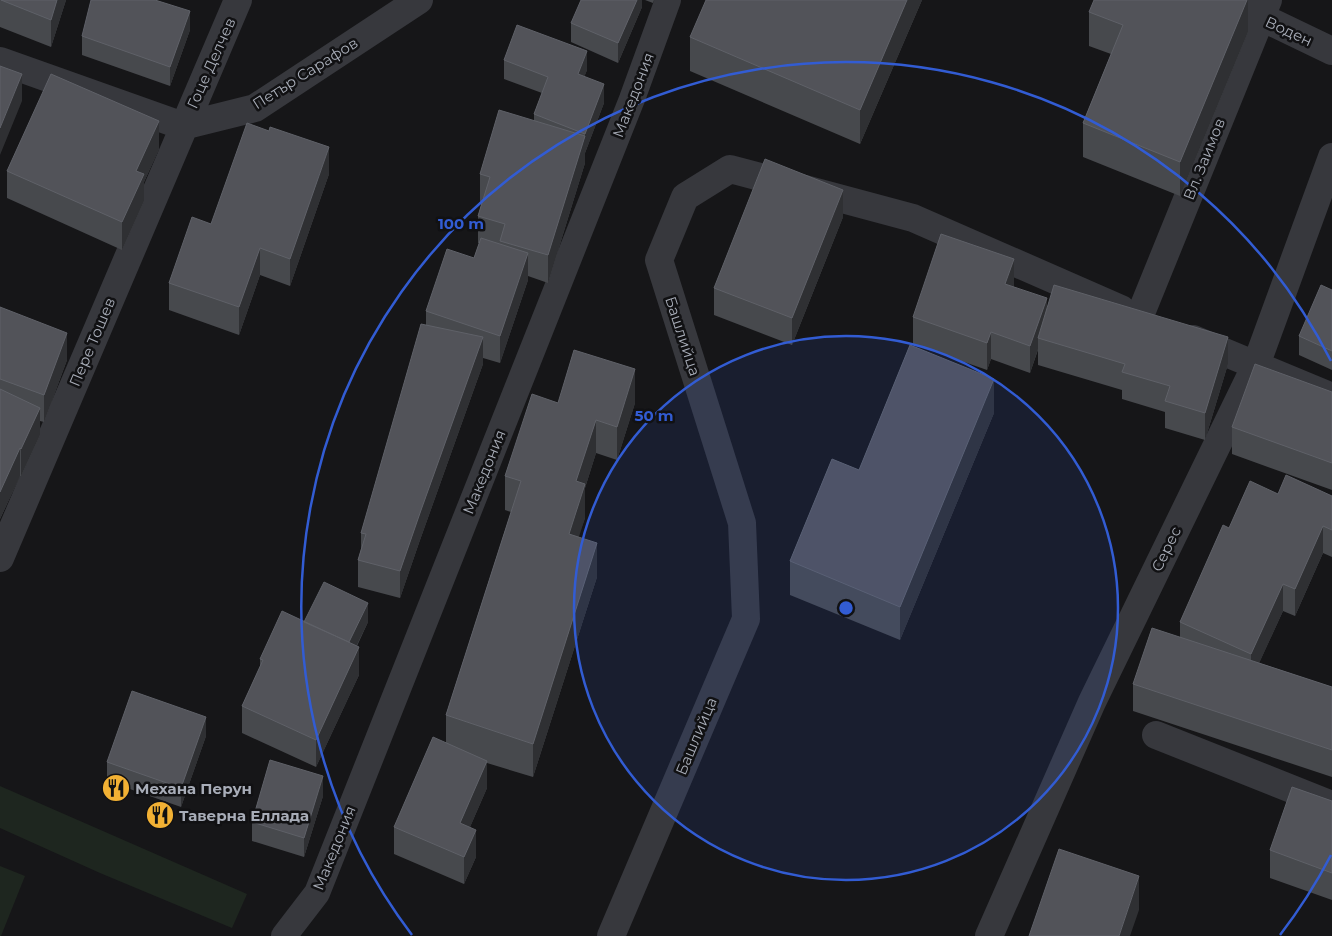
<svg xmlns="http://www.w3.org/2000/svg" width="1332" height="936" font-family="Montserrat,sans-serif">
  <style>
    .green { fill: #1e261f }
    .lines { fill: none; stroke-linecap: round; stroke-linejoin: round }
    .pedestrian { stroke: #37383d; stroke-width: 26 }
    .minor { stroke: #37383d; stroke-width: 28 }
    .wall { fill: #47494d }
    .shaded-wall { fill: #2f3033 }
    .building { fill: #525359; stroke: #5f6168 }
    .ring { fill: none; stroke: #325cd3; stroke-width: 2.5 }
    .labels { text-anchor: middle; dominant-baseline: central; stroke-width: 5; stroke-linejoin: round; paint-order: stroke }
    .street-label { font-size: 15px; fill: #a8adb8; stroke: #111113 }
    .poi-label { font-size: 15px; font-weight: bold; fill: #a8adb8; stroke: #111113; text-anchor: start }
    .centre { fill: #325cd3; stroke: #111113; stroke-width: 2.5 }
    .ring-label { font-size: 15px; text-anchor: middle; font-weight: bold; fill: #325cd3; stroke: #111113; stroke-width: 5; stroke-linejoin: round; paint-order: stroke }
  </style>
  <rect width="100%" height="100%" fill="#161618"/>
  <path class="green" d="M0 786 247 894 232 928 100 873 0 828Z
    M0 866 25 876 1 936H0Z"/>
  <g class="lines">
    <path class="pedestrian" d="M284 936 317 893 632 99 668 0"/>
    <path class="minor" d="M1217 0 1261 17 1332 51
      M0 61 183 126
      M183 126 255 108 419 0
      M1139 318 1268 0
      M1193 339 1332 397
      M0 558 238 0
      M1156 735 1332 805
      M611 936 746 619 742 523 659 260 685 197 730 169 913 218 1121 309
      M989 936 1092 702 1256 365 1332 157"/>
  </g>
  <path class="wall" d="M0 0H66L51 47 0 27Z
    M642 0V7L618 63 571 42V23Z
    M645 0H654L653 3Z
    M922 0 860 144 690 71V37Z
    M1248 0V32L1180 196 1083 157V123L1111 54 1089 46V12Z
    M190 30 170 86 82 55V36Z
    M504 60 587 70 584 77 604 103 585 153V163L548 283 528 276V280L500 363 483 358V364L420 540 400 598 358 587V560L361 549V533L426 325V311L474 258 479 243H478V216L482 202 480 201V174L534 121V114L542 93 504 79Z
    M159 149 144 182V201L122 250 7 198V171Z
    M329 174 290 286 260 275 239 335 169 310V283L211 224Z
    M843 217 792 345 714 315V288Z
    M1014 286V287L1047 310 1228 364 1205 440 1165 428V412L1122 399V390L1038 365V350L1030 373 991 359 987 370 913 344V317Z
    M1332 290V370L1299 355V336Z
    M0 307 67 360 44 422 40 421V435L21 476H20L0 519Z
    M1332 392V490L1232 454V427Z
    M558 403H635L617 460 596 453 585 488V518L578 537 597 577 533 777 487 763V788L470 827 476 857 464 884 394 854V827L446 743V715L511 512 505 510V476Z
    M994 413 900 640 790 595V561L859 470Z
    M1278 494 1332 496V557L1323 553 1295 616 1283 611 1259 663 1332 687V777L1133 711V684L1180 637V622L1229 528Z
    M368 622 357 646 359 675 316 767 242 733V706L260 667V659Z
    M206 736 181 807 107 781V762Z
    M323 796 304 857 252 841V822Z
    M1332 801V900L1270 878V850Z"/>
  <path class="shaded-wall" d="M57 0H66L51 47V20Z
    M637 0H642V7L618 63V43Z
    M907 0H922L860 144V110Z
    M1247 0H1248V32L1180 196V162Z
    M190 11V30L170 86V67Z
    M587 51V70L578 93V74Z
    M22 74V101L0 155V128Z
    M604 84V103L585 153V134Z
    M159 121V149L144 182V201L122 250V222L136 171Z
    M585 136V163L548 283V255Z
    M329 147V174L290 286V259Z
    M843 190V217L792 345V318Z
    M260 248V275L239 335V307Z
    M528 253V280L500 363V336Z
    M1014 259V286L1005 311V284Z
    M1047 298V325L1038 338V349L1030 373V346Z
    M991 332V359L987 370V343Z
    M67 333V360L44 422V395Z
    M483 337V364L420 540 400 598V571L420 513Z
    M1228 337V364L1205 440V413Z
    M635 369V403L617 460V427Z
    M994 379V413L900 640V607Z
    M40 408V435L21 476V449Z
    M596 420V453L585 488V518L569 568V534L576 481Z
    M20 448V476L0 519V492Z
    M1323 526V553L1295 616V589Z
    M597 543V577L533 777V744Z
    M1283 584V611L1251 681V654Z
    M368 603V622L348 663V644Z
    M359 647V675L316 767V740Z
    M206 717V736L181 807V788Z
    M487 761V788L460 850V823Z
    M323 776V796L304 857V838Z
    M476 830V857L464 884V857Z
    M1139 876V910L1130 936H1119Z"/>
  <path class="building" d="M1 0H57L51 20Z
    M91 0H155L190 11 170 67 82 36Z
    M581 0H637L618 43 571 23Z
    M706 0H907L860 110 690 37Z
    M1094 0H1247L1180 162 1083 123 1123 25 1089 12Z
    M517 25 587 51 578 74 604 84 585 134 534 114 548 77 504 60Z
    M0 66 22 74 0 128Z
    M51 74 159 121 136 171 144 174 122 222 7 171Z
    M499 110 585 136 548 255 500 241 505 224 478 216 490 177 480 174Z
    M247 123 269 131 270 127 329 147 290 259 260 248 239 307 169 283 192 217 211 224Z
    M765 159 843 190 792 318 714 288Z
    M941 234 1014 259 1005 284 1047 298 1030 346 991 332 987 343 913 317Z
    M481 238 528 253 500 336 426 311 447 249 474 258Z
    M1054 285 1228 337 1205 413 1165 401 1170 386 1122 372 1125 364 1038 338Z
    M1321 285 1332 290V351L1299 336Z
    M0 307 67 333 44 395 0 379Z
    M421 324 483 337 420 513 400 571 358 560 366 534 361 533Z
    M910 345 994 379 900 607 790 561 832 459 859 470Z
    M574 350 635 369 617 427 596 420 576 481 585 484 569 534 597 543 533 744 446 715 521 481 505 476 532 394 558 403Z
    M1255 364 1332 392V463L1232 427Z
    M0 389 40 408 21 449 20 448 0 492Z
    M1286 475 1332 496V530L1323 526 1295 589 1283 584 1251 654 1180 622 1223 525 1229 528 1250 481 1278 494Z
    M324 582 368 603 349 642 304 622Z
    M282 611 359 647 316 740 242 706 263 660 260 659Z
    M1152 628 1332 687V750L1133 684Z
    M132 691 206 717 181 788 107 762Z
    M433 737 487 761 460 823 476 830 464 857 394 827Z
    M270 760 323 776 304 838 252 822Z
    M1292 787 1332 801V873L1270 850Z
    M1059 849 1139 876 1119 936H1029Z"/>
  <circle cx="846" cy="608" r="272" fill="#325cd3" fill-opacity=".12"/>
  <g class="ring">
    <circle cx="846" cy="608" r="272"/>
    <path d="M1331 855A544 544 0 0 1 1280 935M412 935A544 544 0 1 1 1331 361"/>
  </g>
  <defs>
    <symbol id="restaurant-disc" viewBox="-11 -11 22 22"><circle r="9.5" fill="#f2b134" stroke="#111113"/><path d="M-5-6h1v4h1v-4h1v4h1v-4h1v5L-1.5 .5V6h-2V.5L-5-1ZM5-6V6H3V1.5H1.5Q1.5-4 5-6Z" fill="#111"/></symbol>
  </defs>
  <g fill-rule="evenodd">
    <use href="#restaurant-disc" x="100" y="772" width="32" height="32"/>
    <use href="#restaurant-disc" x="144" y="799" width="32" height="32"/>
  </g>
  <g class="labels">
    <g class="street-label">
      <text transform="translate(1289 31) rotate(25)">Воден</text>
      <text transform="translate(211 63) rotate(-66)">Гоце Делчев</text>
      <text transform="translate(305 73) rotate(-32)">Петър Сарафов</text>
      <text transform="translate(633 95) rotate(-69)">Македония</text>
      <text transform="translate(1204 159) rotate(-68)">Вл. Заимов</text>
      <text transform="translate(683 336) rotate(72)">Башлийца</text>
      <text transform="translate(92 342) rotate(-67)">Пере Тошев</text>
      <text transform="translate(484 472) rotate(-68)">Македония</text>
      <text transform="translate(1166 549) rotate(-64)">Серес</text>
      <text transform="translate(696 736) rotate(-67)">Башлийца</text>
      <text transform="translate(334 848) rotate(-68)">Македония</text>
    </g>
    <g class="poi-label">
      <text x="135" y="788">Механа Перун</text>
      <text x="179" y="815">Таверна Еллада</text>
    </g>
  </g>
  <circle cx="846" cy="608" r="8" class="centre"/>
  <g class="ring-label">
    <text x="461" y="229">100 m</text>
    <text x="654" y="421">50 m</text>
  </g>
</svg>
